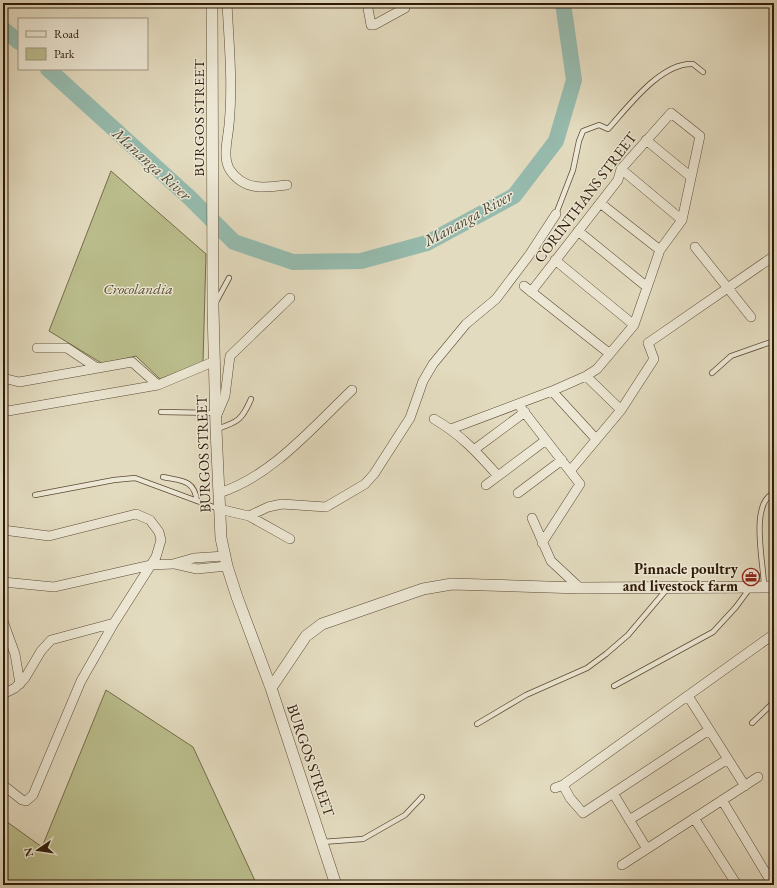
<svg xmlns="http://www.w3.org/2000/svg" width="777" height="888" font-family="'EB Garamond',serif">
  <style>
    .green { fill: #bbbe8d; stroke: #746c4a }
    .lines { fill: none; stroke-linecap: round; stroke-linejoin: round }
    .river { stroke: #96bbae; stroke-width: 16 }
    .service-casing { stroke: #5b4a35; stroke-width: 6 }
    .minor-casing { stroke: #5b4a35; stroke-width: 10 }
    .tertiary-casing { stroke: #5b4a35; stroke-width: 12 }
    .service { stroke: #ede8d5; stroke-width: 4.5 }
    .minor { stroke: #ede8d5; stroke-width: 9 }
    .tertiary { stroke: #ede8d5; stroke-width: 11 }
    .labels { text-anchor: middle; dominant-baseline: central; stroke-width: 3; stroke-linejoin: round; paint-order: stroke }
    .street-label { font-size: 15px; fill: #2e1907; stroke: #ede8d5 }
    .park-label { font-size: 15px; font-style: italic; fill: #584b2f; stroke: #ede8d5 }
    .poi-label { font-size: 15px; font-weight: bold; fill: #2e1907; stroke: #ede8d5; text-anchor: end }
    .water-label { font-size: 16px; font-style: italic; fill: #4d4a39; stroke: #ede8d5 }
  </style>
  <rect width="100%" height="100%" fill="#e3dbbf"/>
  <filter id="stains"><feTurbulence type="fractalNoise" baseFrequency=".005" numOctaves="4"/><feColorMatrix values="0 0 0 0 .2 0 0 0 0 .09 0 0 0 0 .02 0 0 0 .5 -.17"/></filter>
  <radialGradient id="worn" r=".72"><stop offset=".6" stop-color="#630" stop-opacity="0"/><stop offset="1" stop-color="#630" stop-opacity=".3"/></radialGradient>
  <path class="green" d="M111 171 206 254 203 362 160 379 136 356 103 364 49 331Z
    M106 690 193 747 257 885H3V819L42 847Z"/>
  <g class="lines">
    <path class="river" d="M3 29 19 42
      M48 69 190 198 234 242 293 262 361 261 427 243 514 196 556 141 574 80 563 3"/>
    <defs>
      <path id="service" d="M556 214 573 170 579 141 583 131 599 125 608 129C628 107 661 62 693 64L703 72
        M216 302 229 278
        M712 373 731 356 774 341
        M161 412 216 413
        M217 429C238 422 242 420 251 399
        M163 477C181 481 194 479 197 501
        M35 495 114 480 135 478 219 509
        M764 586C764 565 749 503 774 493
        M614 686 713 632 736 607 750 588
        M752 723 774 702
        M477 724 526 695 587 668 606 654 628 635 667 589
        M322 842 363 839 405 815 422 797"/>
      <path id="minor" d="M227 3C229 43 233 85 229 125 228 138 222 158 230 170 244 191 265 188 287 185
        M367 3 371 25H374L405 8
        M646 140 691 177
        M621 169 682 220
        M600 203 660 250
        M578 231 647 287
        M695 247 751 317
        M555 260 634 325
        M524 286 610 354
        M37 348H67L97 368
        M586 376 621 410
        M3 378 19 382 132 362 158 385
        M552 391 596 439
        M518 404 580 484 542 543
        M3 409 8 411 158 385 215 361
        M216 417 225 396 230 356 290 298
        M434 419C460 434 478 453 498 476
        M451 429 552 391 586 376 597 369 634 325 660 250 682 220 700 136 671 113 621 169 618 180 531 292
        M475 449 525 412
        M570 471 621 410 654 359 648 343 774 256
        M486 485 546 440
        M219 493C271 477 313 427 352 390
        M518 493 562 460
        M219 509 249 516 290 539
        M249 516 268 507 282 504 326 507 365 484 374 474 410 418 423 381 433 364 466 324 496 299 530 254 556 214
        M532 518 551 561 580 588
        M3 530 49 536 136 514 150 520 159 532 161 540 156 557 114 623 81 681 33 795 26 801 22 800 3 785
        M175 564 197 569 227 566
        M3 582 54 587 151 565 173 564 194 558 225 556
        M3 621 15 654 20 684
        M3 694 15 688 25 678 41 651 51 640 114 623
        M688 696 745 786
        M563 785 570 798 583 813 709 730
        M555 788 563 785 774 634
        M613 793 647 849
        M722 800 773 885
        M694 818 737 885
        M629 820 728 759
        M622 865 758 777"/>
      <path id="tertiary" d="M212 3 213 307 216 429 221 538 227 566 237 597 271 688 336 885
        M271 688 306 636 322 624 423 589 452 584 580 588 774 587"/>
    </defs>
    <use href="#service" class="service-casing"/>
    <use href="#minor" class="minor-casing"/>
    <use href="#tertiary" class="tertiary-casing"/>
    <use href="#service" class="service"/>
    <use href="#minor" class="minor"/>
    <use href="#tertiary" class="tertiary"/>
  </g>
  <defs>
    <symbol id="office-ring" viewBox="-11 -11 22 22"><circle r="9.5" fill="#ede8d5" stroke="#8f2418" stroke-width="1.5"/><path d="M-6-3h4V-5.5h4V-3h4V5H-6ZM-1-4.5V-3h2v-1.5ZM-6 0V1H6V0Z" fill="#8f2418"/></symbol>
  </defs>
  <g fill-rule="evenodd">
    <use href="#office-ring" x="741" y="567" width="20" height="20"/>
  </g>
  <g class="labels">
    <g class="street-label">
      <text transform="translate(198 118) rotate(-90)">BURGOS STREET</text>
      <text transform="translate(585 197) rotate(-53)">CORINTHANS STREET</text>
      <text transform="translate(203 454) rotate(-92)">BURGOS STREET</text>
      <text transform="translate(311 760) rotate(71)">BURGOS STREET</text>
    </g>
    <g class="park-label">
      <text x="138" y="288">Crocolandia</text>
    </g>
    <g class="poi-label">
      <text x="738" y="568">Pinnacle poultry<tspan x="738" dy="17">and livestock farm</tspan></text>
    </g>
    <g class="water-label">
      <text transform="translate(152 164) rotate(42)">Mananga River</text>
      <text transform="translate(468 218) rotate(-29)">Mananga River</text>
    </g>
  </g>
  <rect width="777" height="888" fill="none" stroke="#e3dbbf" stroke-width="16"/>
  <rect x="4" y="4" width="769" height="880" fill="none" stroke="#2e1907" stroke-width="2"/>
  <rect x="8" y="8" width="761" height="872" fill="none" stroke="#2e1907"/>
  <rect x="18" y="18" width="130" height="52" fill="#ede8d5" stroke="#a19583"/>
  <rect x="26" y="31" width="20" height="6" fill="#ede8d5" stroke="#a19583"/>
  <text x="54" y="38" font-size="12" fill="#2e1907">Road</text>
  <rect x="26" y="48" width="20" height="12" fill="#bbbe8d" stroke="#a19583"/>
  <text x="54" y="58" font-size="12" fill="#2e1907">Park</text>
  <g transform="translate(38 850) rotate(257)" stroke="#ede8d5" stroke-width="3" paint-order="stroke">
  <path d="M0-3L7 15L0 10L-7 15Z" fill="#2e1907"/>
  <text y="-6" font-size="11" font-weight="bold" text-anchor="middle" fill="#2e1907">N</text>
  </g>
  <rect width="100%" height="100%" filter="url(#stains)"/>
  <rect width="100%" height="100%" fill="url(#worn)"/>
</svg>
